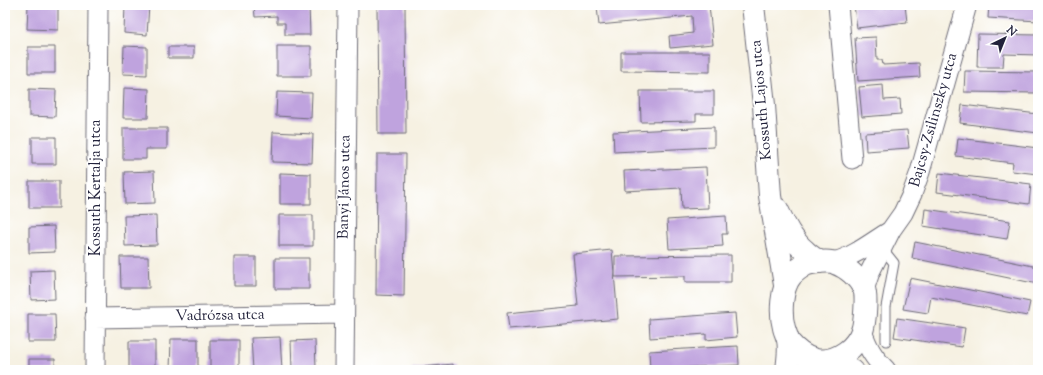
<svg xmlns="http://www.w3.org/2000/svg" width="1043" height="375" font-family="'Sorts Mill Goudy',serif">
  <style>
    .building { fill: #bfa3de }
    .lines { fill: none; stroke-linecap: round; stroke-linejoin: round }
    .service-casing { stroke: #6c6a75; stroke-width: 11 }
    .minor-casing { stroke: #6c6a75; stroke-width: 21 }
    .tertiary-casing { stroke: #6c6a75; stroke-width: 24 }
    .service { stroke: #fff; stroke-width: 9 }
    .minor { stroke: #fff; stroke-width: 19 }
    .tertiary { stroke: #fff; stroke-width: 22 }
    .labels { text-anchor: middle; dominant-baseline: central; stroke-width: 3; stroke-linejoin: round; paint-order: stroke }
    .street-label { font-size: 15px; fill: #22223b; stroke: #fff }
  </style>
  <rect width="100%" height="100%" fill="#fff"/>
  <filter id="ink" filterUnits="userSpaceOnUse"><feTurbulence type="fractalNoise" baseFrequency=".025" numOctaves="2"/><feDisplacementMap in="SourceGraphic" scale="8" xChannelSelector="R" yChannelSelector="G"/><feConvolveMatrix kernelMatrix="1 2 1 2 8 2 1 2 1" color-interpolation-filters="sRGB"/></filter>
  <filter id="wash" filterUnits="userSpaceOnUse"><feTurbulence type="fractalNoise" baseFrequency=".012" numOctaves="4" result="noise"/><feDisplacementMap in="SourceGraphic" scale="16" xChannelSelector="R" yChannelSelector="G"/><feGaussianBlur stdDeviation="0.9" result="paint"/><feColorMatrix in="noise" values="0 0 0 0 0 0 0 0 0 0 0 0 0 0 0 0 0 1.4 0 .05"/><feComposite in="paint" operator="in"/></filter>
  <g filter="url(#wash)">
    <rect width="100%" height="100%" fill="#f6f1e2"/>
    <g id="blocks">
      <path class="building" d="M28 5H58V30L27 29Z
        M125 5H149L147 35 124 33Z
        M254 5H309L310 35H285V23H277V16L255 17Z
        M377 5H405L406 134H378Z
        M619 5H709L713 44 670 48 669 36 693 33 692 16 599 25 597 7Z
        M854 5H884V8L905 5 907 22 857 28Z
        M989 5H1038V21L988 18Z
        M978 34 1038 35V55L1004 54 1003 67H977Z
        M876 37 877 60H882L883 65 919 63 920 77 858 81 855 38Z
        M124 46 147 47V75L123 74Z
        M277 46H311V76H277Z
        M28 47H55V73H28Z
        M168 47H194V58H168Z
        M621 52H710V72L621 71Z
        M965 71 1038 72V93L964 92Z
        M883 85 884 100 900 99 901 114 862 117 859 87Z
        M124 88 149 89 148 118H123Z
        M29 89 56 90 55 117 29 116Z
        M640 91H714V114H696V121L641 122Z
        M277 92 312 93 311 118 276 116Z
        M962 105 1038 114V133L960 123Z
        M714 127V147L614 152 613 132Z
        M123 128H167V149H146V159H123Z
        M907 130 909 148 866 151 865 133Z
        M273 132 313 134 312 163 272 162Z
        M32 137H56V164H32Z
        M958 138 1038 148V174L1012 171 1013 163 956 156Z
        M377 154H406L404 296 376 295Z
        M706 167 708 208 682 209 681 188 625 191 624 171Z
        M154 171 155 203 125 204 124 172Z
        M280 173 311 174V204H280Z
        M939 173 1031 184 1029 204 937 192Z
        M29 181H59V208H29Z
        M925 209 1010 221 1007 239 923 226Z
        M156 215 157 245 125 246 124 216Z
        M279 215H313V246H279Z
        M726 216 727 234H722L723 246 669 249 667 220Z
        M54 226 55 252 29 253V227Z
        M915 242 1038 267V284L912 258Z
        M612 250 618 319 509 329 507 313 578 306 573 254Z
        M731 255V282H685V276L615 277V256Z
        M120 257H148L149 288H121Z
        M234 257H256V286H234Z
        M275 258H309V289H275Z
        M54 270 55 299 31 300 30 271Z
        M910 278 1030 302 1027 316 931 297 928 313 903 309Z
        M735 313 737 337 706 340V334L650 338 649 319Z
        M28 314H55L56 342H28Z
        M897 318 965 328 962 347 894 337Z
        M280 337 282 370H253L251 338Z
        M171 339H198V370H170Z
        M210 340H239V370H210Z
        M315 340 316 368 292 369 291 341Z
        M129 341H155V370H129Z
        M738 346 739 365 650 369 649 351Z
        M29 359H55V370H29Z
        M453 364V370H412V368Z"/>
    </g>
  </g>
  <g filter="url(#ink)">
    <use href="#blocks" fill-opacity="0" stroke="#6c6a75" stroke-width="1"/>
    <g class="lines">
      <defs>
        <path id="service" d="M882 248 894 263 886 307V341"/>
        <path id="minor" d="M838 5 852 159
          M834 262C855 256 872 242 890 231
          M864 290 870 272 891 230 903 213 912 194 920 172 967 5
          M95 318 344 314
          M862 331C868 348 873 357 886 370
          M831 360 848 366 854 370
          M95 370 98 5
          M344 370 348 5"/>
        <path id="tertiary" d="M753 5 764 105 770 196 785 285
          M777 209C784 224 792 240 805 251 809 255 815 259 820 262
          M787 370C788 361 790 349 788 340 787 336 785 332 784 328 780 314 781 288 791 276 795 271 800 268 805 265 812 262 829 260 835 263 847 267 859 278 864 289 867 296 865 323 862 331 859 339 853 347 846 352 823 368 804 360 788 341"/>
      </defs>
      <use href="#service" class="service-casing"/>
      <use href="#minor" class="minor-casing"/>
      <use href="#tertiary" class="tertiary-casing"/>
      <use href="#service" class="service"/>
      <use href="#minor" class="minor"/>
      <use href="#tertiary" class="tertiary"/>
    </g>
  </g>
  <g class="labels">
    <g class="street-label">
      <text transform="translate(762 100) rotate(-95)">Kossuth Lajos utca</text>
      <text transform="translate(934 120) rotate(-74)">Bajcsy-Zsilinszky utca</text>
      <text transform="translate(345 187) rotate(-89)">Banyi János utca</text>
      <text transform="translate(96 188) rotate(-90)">Kossuth Kertalja utca</text>
      <text transform="translate(220 316) rotate(-1)">Vadrózsa utca</text>
    </g>
  </g>
  <rect width="1043" height="375" fill="none" stroke="#fff" stroke-width="20"/>
  <g transform="translate(1005 38) rotate(43)" stroke="#ffffff" stroke-width="3" paint-order="stroke">
  <path d="M0-3L7 15L0 10L-7 15Z" fill="#22223b"/>
  <text y="-6" font-size="11" font-weight="bold" text-anchor="middle" fill="#22223b">N</text>
  </g>
</svg>
